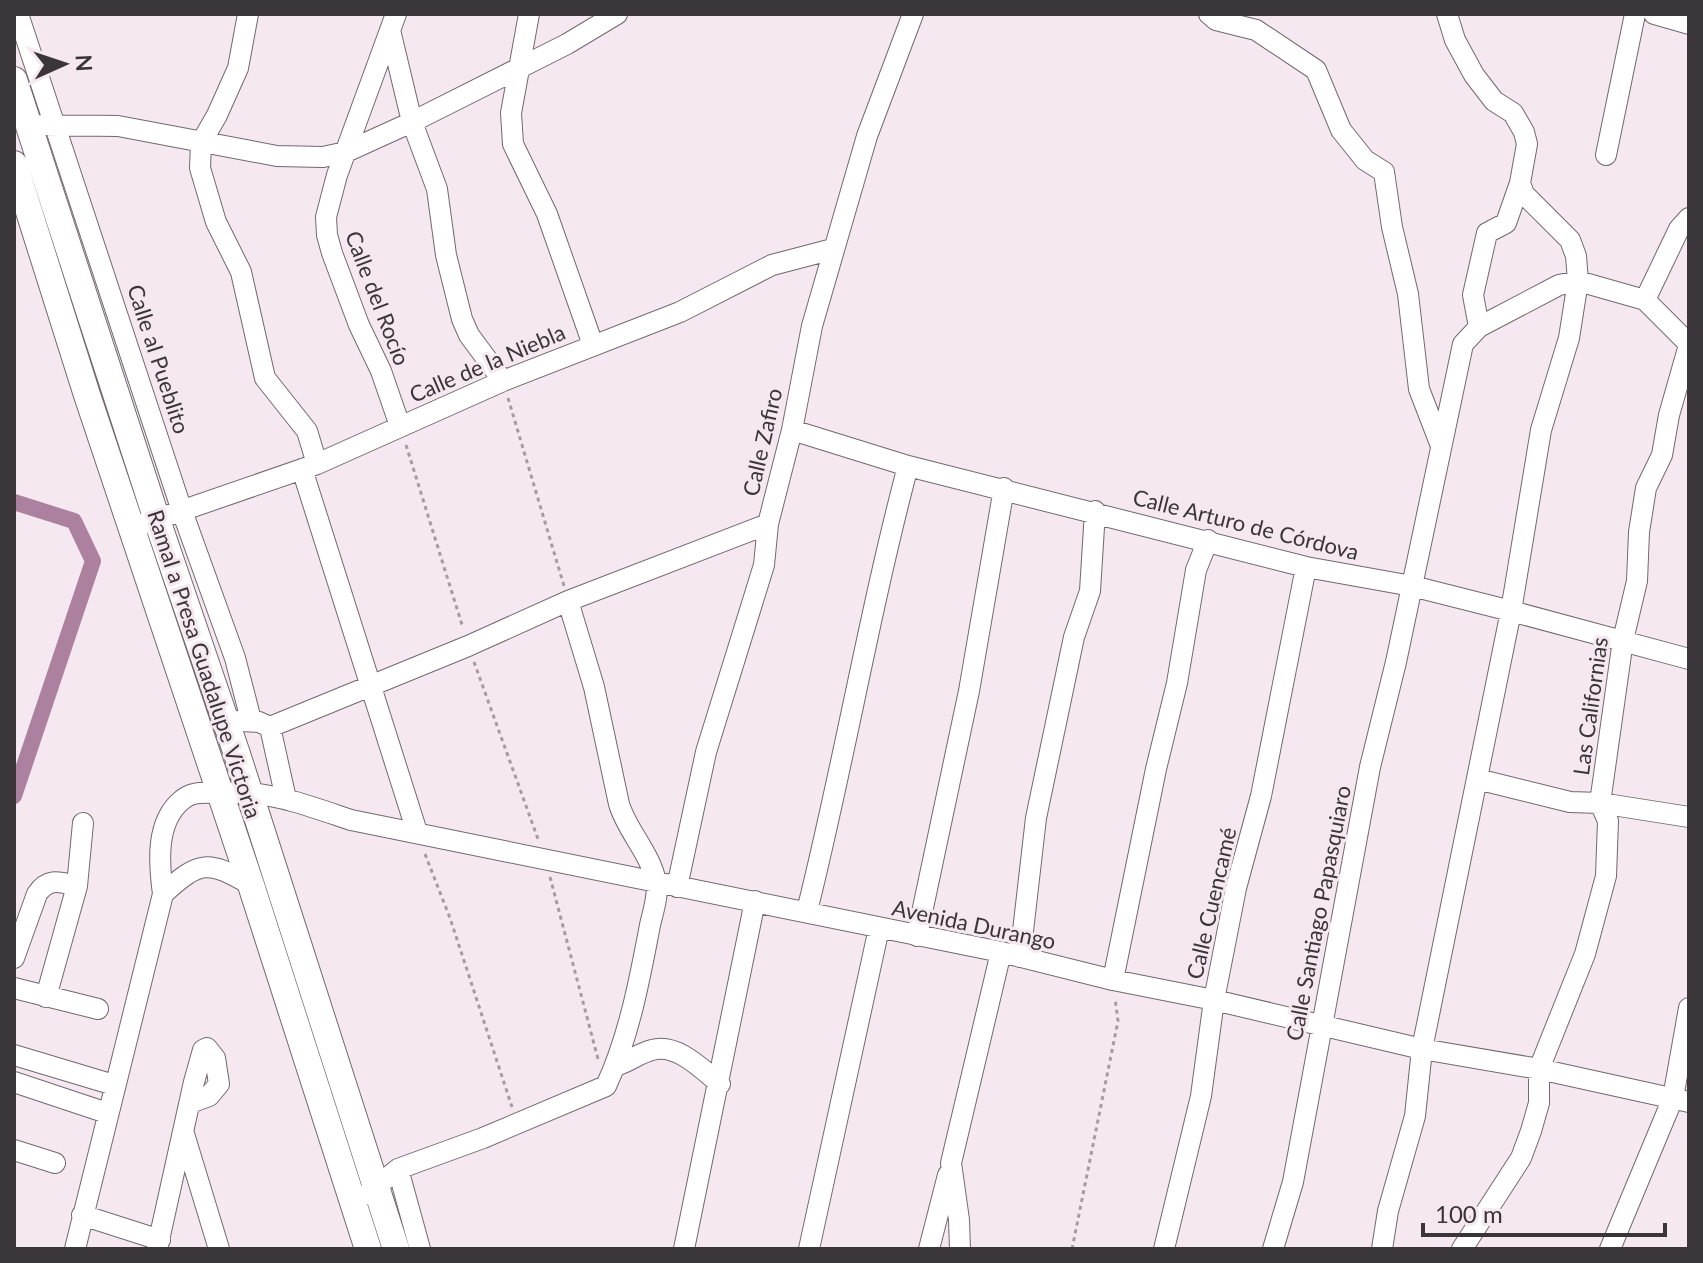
<svg xmlns="http://www.w3.org/2000/svg" width="1703" height="1263" font-family="Lato,sans-serif">
  <style>
    .lines { fill: none; stroke-linecap: round; stroke-linejoin: round }
    .canal { stroke: #ac809f; stroke-width: 16 }
    .minor-casing { stroke: #73686f; stroke-width: 22 }
    .secondary-casing { stroke: #73686f; stroke-width: 28 }
    .path { stroke: #a59ca2; stroke-width: 3; stroke-dasharray: 4 4; stroke-linecap: butt }
    .minor { stroke: #fff; stroke-width: 20 }
    .secondary { stroke: #fff; stroke-width: 26 }
    .labels { text-anchor: middle; dominant-baseline: central; stroke-width: 6; stroke-linejoin: round; paint-order: stroke }
    .street-label { font-size: 22px; fill: #3a3538; stroke: #f5e8f0 }
  </style>
  <rect width="100%" height="100%" fill="#f5e8f0"/>
  <g class="lines">
    <path class="canal" d="M14 502 74 521 93 561 14 796"/>
    <defs>
      <path id="minor" d="M18 14 182 511 235 658 251 720
        M248 14 238 68 217 115 201 143 200 168 216 222 241 272 265 378 307 431 317 464
        M396 14 337 175 326 217 327 235 332 253 359 325 381 371 400 426
        M529 14 511 113 513 144 547 214 593 345
        M1209 14 1216 20 1256 30 1316 70 1341 130 1365 160 1384 172 1392 227 1408 294 1419 389 1441 446
        M1654 14 1689 24
        M390 30 412 122 437 189 446 255 462 319 469 335 503 381
        M42 125 118 126 277 156 323 157 346 152 412 122 567 44 617 14
        M1606 155 1635 14
        M1645 300 1679 229 1689 218
        M1479 327 1473 295 1487 233 1506 223 1520 183
        M792 430 908 466 1306 567 1412 586 1511 611 1689 659
        M302 469 417 832
        M143 524 317 464 503 381 680 312 772 265 833 249
        M238 721 259 722 270 727 468 646 568 601 768 524
        M270 727 286 799
        M1477 779 1570 802 1600 803 1689 817
        M677 887 706 752 764 565 768 524 792 430 812 326 867 136 913 14
        M163 894C200 860 208 860 251 885
        M807 911C844 763 869 613 908 466
        M917 936 969 691 1004 488
        M1020 957 1036 818 1074 637 1090 591 1095 511
        M14 958 37 894C48 877 60 882 77 886
        M1113 980 1156 769 1177 683 1196 570 1208 540
        M14 988 98 1009
        M46 997 77 886 83 823
        M14 1055 114 1085
        M615 1066C629 1062 639 1053 652 1050 677 1043 702 1069 720 1084
        M14 1082 107 1113
        M184 1134 219 1249
        M14 1150 55 1163
        M398 1169 420 1249
        M367 1194 398 1169 483 1138 606 1086C629 1037 640 978 650 925 653 912 659 894 656 882 651 854 627 831 619 804L594 687 568 601
        M82 1215 160 1240
        M75 1249 163 894C159 864 155 822 182 800 192 791 204 793 217 793 228 794 238 792 249 793 284 796 318 809 351 820L1001 952 1113 980 1214 1000 1422 1049 1539 1069 1689 1102
        M157 1249 194 1082 203 1050 207 1048 215 1058 219 1084 209 1096 190 1103
        M684 1249 755 901
        M809 1249 879 928
        M929 1249 948 1175
        M960 1249 959 1220 951 1163 1001 952
        M1164 1249 1201 1096 1214 1000 1236 888 1261 796 1306 567
        M1273 1249 1293 1182 1370 767 1396 662 1463 344 1479 327 1559 285 1578 281 1645 300 1689 344
        M1382 1249 1388 1211 1415 1116 1422 1049 1511 611 1541 430 1569 338 1578 281 1576 256 1570 240 1524 194 1520 183 1527 144 1524 132 1513 113 1494 101 1474 75 1455 40 1447 14
        M1462 1249 1521 1158 1531 1131 1539 1103V1069L1585 954 1606 876 1608 821 1600 803 1623 640 1637 581 1639 532 1646 488 1662 455 1669 415 1689 345
        M1610 1249 1673 1098 1689 1008"/>
      <path id="secondary" d="M14 80 157 520 237 754 396 1249
        M14 164 87 395 251 885 368 1249"/>
    </defs>
    <use href="#minor" class="minor-casing"/>
    <use href="#secondary" class="secondary-casing"/>
    <path class="path" d="M508 398 564 586
      M406 445 463 628
      M474 662 538 839
      M425 854 450 918 512 1107
      M550 877 598 1059
      M1072 1249 1118 1021 1115 998"/>
    <use href="#minor" class="minor"/>
    <use href="#secondary" class="secondary"/>
  </g>
  <g class="labels">
    <g class="street-label">
      <text transform="translate(378 298) rotate(69)">Calle del Rocío</text>
      <text transform="translate(159 359) rotate(72)">Calle al Pueblito</text>
      <text transform="translate(487 363) rotate(-23)">Calle de la Niebla</text>
      <text transform="translate(762 442) rotate(-77)">Calle Zafiro</text>
      <text transform="translate(1246 524) rotate(14)">Calle Arturo de Córdova</text>
      <text transform="translate(205 664) rotate(72)">Ramal a Presa Guadalupe Victoria</text>
      <text transform="translate(1590 706) rotate(-82)">Las Californias</text>
      <text transform="translate(1211 903) rotate(-77)">Calle Cuencamé</text>
      <text transform="translate(1318 913) rotate(-79)">Calle Santiago Papasquiaro</text>
      <text transform="translate(974 924) rotate(12)">Avenida Durango</text>
    </g>
  </g>
  <rect width="1703" height="1263" fill="none" stroke="#3a3538" stroke-width="32"/>
  <g transform="translate(64 64) rotate(87)" stroke="#f5e8f0" stroke-width="6" paint-order="stroke">
  <path d="M0-6L14 30L0 20L-14 30Z" fill="#3a3538"/>
  <text y="-12" font-size="22" font-weight="bold" text-anchor="middle" fill="#3a3538">N</text>
  </g>
  <path d="M1423 1223v12h242v-12" fill="none" stroke="#3a3538" stroke-width="4"/>
  <text x="1435" y="1223" font-size="24" fill="#3a3538" stroke="#f5e8f0" stroke-width="6" paint-order="stroke">100 m</text>
</svg>
